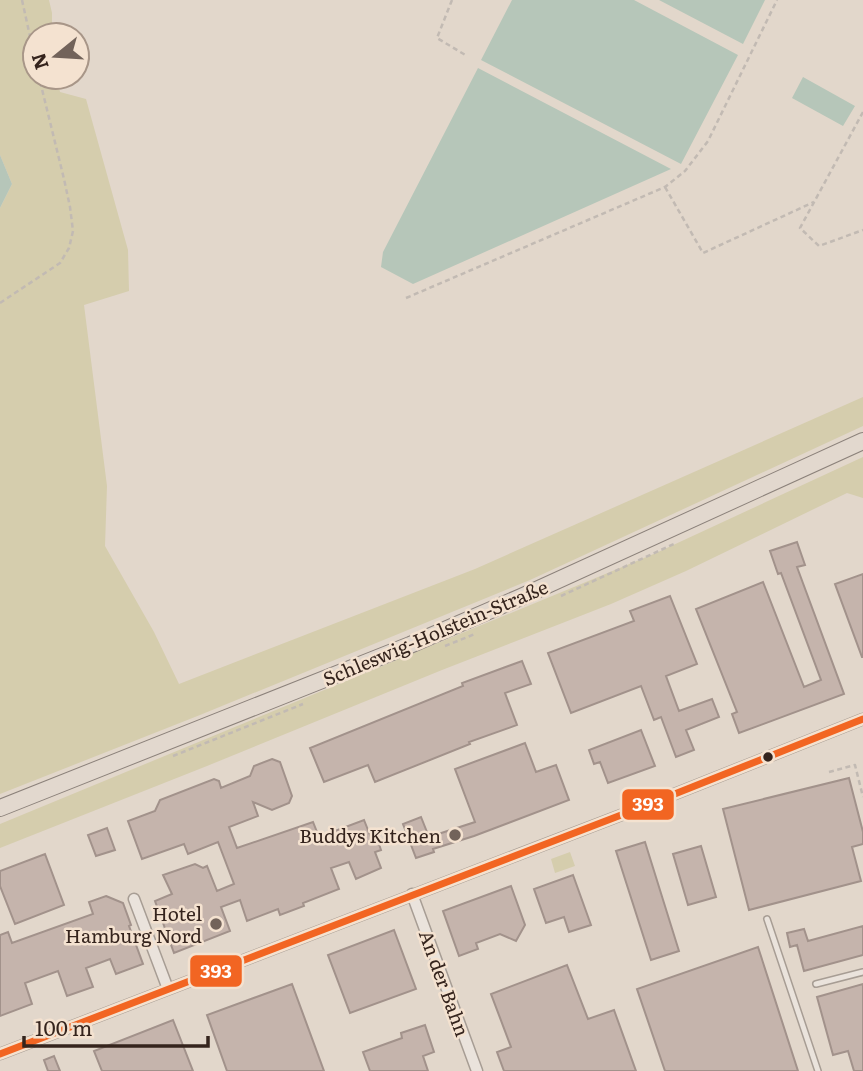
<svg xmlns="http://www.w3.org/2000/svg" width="863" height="1071" font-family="Literata,serif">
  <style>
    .green { fill: #d5cdad }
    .water { fill: #b6c6b9 }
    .building { fill: #c5b4ac; stroke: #a2928b; stroke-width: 2 }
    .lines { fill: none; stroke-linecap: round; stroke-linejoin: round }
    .lane-casing { stroke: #a79d94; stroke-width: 8 }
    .street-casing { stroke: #a79d94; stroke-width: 13 }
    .primary-casing { stroke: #8c827b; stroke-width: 18 }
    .path { stroke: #c2bab3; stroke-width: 2.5; stroke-dasharray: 5 3.5; stroke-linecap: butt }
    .lane { stroke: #eae3dc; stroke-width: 5 }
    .street { stroke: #eae3dc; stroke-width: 10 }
    .primary { stroke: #e2d8ce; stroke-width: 16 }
    .bus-1-casing { stroke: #f4e2d0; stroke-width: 12 }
    .bus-1 { stroke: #f26522; stroke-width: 7 }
    .bus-dot { fill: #35241d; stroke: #f4e2d0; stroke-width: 2.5 }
    .poi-dot { fill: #72635a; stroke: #f4e2d0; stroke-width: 2.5 }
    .labels { text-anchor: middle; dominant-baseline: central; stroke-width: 5; stroke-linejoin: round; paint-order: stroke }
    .street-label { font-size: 19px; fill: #35241d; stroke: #f4e2d0 }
    .poi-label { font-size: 19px; fill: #35241d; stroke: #f4e2d0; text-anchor: end }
    .line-badge { stroke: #f4e2d0; stroke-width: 2.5 }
    .badge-label { font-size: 19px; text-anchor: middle; font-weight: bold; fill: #fff }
  </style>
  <rect width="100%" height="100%" fill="#e2d7cb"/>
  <path class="green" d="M0 0H49L52 13V35H35V77H57L60 92 86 99 128 250 129 291 84 305 107 486 105 546 154 632 179 684 475 569 863 397V426L530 580 200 715 0 794V208L12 184 0 155Z
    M863 457V498L847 493 686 571 611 604 442 670 207 766 0 848V824L656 553Z
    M570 852 575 866 555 873 551 859Z"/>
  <path class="water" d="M512 0H634L738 55 681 164 481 60Z
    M659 0H765L743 44Z
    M478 68 671 169 413 284 381 267 383 252Z
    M803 77 855 106 843 126 792 98Z
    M0 155 12 184 0 208Z"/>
  <path class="building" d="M797 542 805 565 797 567 844 694 739 733 732 714 737 712 696 609 763 582 804 687 821 680 781 573 778 574 770 551Z
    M863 574V657H862L835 584Z
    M670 596 697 664 666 676 679 711 712 699 719 717 686 730 694 750 676 757 661 717 654 720 641 686 571 713 548 653 634 621 630 611Z
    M522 661 531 684 505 693 517 725 469 742 470 744 375 782 368 765 324 782 310 748 463 686 462 683Z
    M641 730 655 766 608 783 600 762 594 764 589 750Z
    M525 743 536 772 556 765 569 800 474 836 433 849 434 852 416 858 403 824 421 817 429 837 475 822 455 769Z
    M272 759 280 762 292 796 289 803 272 810 253 802 258 816 229 827 237 848 313 822 319 837 364 820 372 840 377 838 381 850 375 852 381 868 356 879 349 862 331 868 339 889 303 903 304 906 280 915 278 909 247 921 240 900 221 907 230 931 174 953 155 901 172 894 163 875 195 864 203 868 207 866 217 891 234 884 218 842 188 854 184 844 142 859 128 821 155 811 160 800 214 779 219 781 221 788 250 776 254 766Z
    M849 778 863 832V844L852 847 861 881 749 910 723 809Z
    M107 828 115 850 96 856 88 835Z
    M645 842 679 951 651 960 616 851Z
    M701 846 716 897 688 905 673 854Z
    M45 854 64 905 15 924 0 886V871Z
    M573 875 591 925 569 932 564 917 546 923 534 889Z
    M511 886 525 925 516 941 500 934 476 943 478 949 459 956 443 911Z
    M106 896 123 903 131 925 129 926 143 964 116 974 110 959 86 968 93 987 67 996 58 971 25 983 32 1004 0 1016V935L8 932 12 943 93 914 89 902Z
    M863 926V955L804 971 797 945 790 947 787 933 804 929 808 941Z
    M394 930 416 989 350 1013 328 955Z
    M758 947 798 1071H665L637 989Z
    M567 965 588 1019 614 1010 636 1071H504L497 1052 511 1047 491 994Z
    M292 984 324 1071H227L207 1015Z
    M863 984V1071H854L848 1051 833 1055 817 997Z
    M173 1020 193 1071H102L94 1051Z
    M425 1025 434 1052 423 1056 428 1071H370L363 1052 402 1038 401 1033Z
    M54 1056 60 1071H48L44 1060Z"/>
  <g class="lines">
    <defs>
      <path id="lane" d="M767 919 818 1071
        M816 984 863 972"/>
      <path id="street" d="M412 894 477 1071
        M134 899 168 989
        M0 1054 642 807 863 719"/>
      <path id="primary" d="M0 808 410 645 521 597 863 441"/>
    </defs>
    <use href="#lane" class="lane-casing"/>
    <use href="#street" class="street-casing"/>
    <use href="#primary" class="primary-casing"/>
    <path class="path" d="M22 0 35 59
      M452 0 437 38 467 56
      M863 112 800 228 819 246 863 230
      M665 187 703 253 814 202
      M406 298 665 187 685 171 708 141 777 0
      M0 303 60 263 69 248 73 231 70 207 64 179 39 77
      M561 596 676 543
      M445 646 475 634
      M173 756 303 704
      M829 772 855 765 863 797"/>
    <use href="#lane" class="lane"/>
    <use href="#street" class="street"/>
    <use href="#primary" class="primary"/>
    <defs>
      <path id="bus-1" d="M0 1054 642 807 863 719"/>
    </defs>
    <use href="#bus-1" class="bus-1-casing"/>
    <use href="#bus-1" class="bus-1"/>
  </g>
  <circle class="bus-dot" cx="768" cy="757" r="6"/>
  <g class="poi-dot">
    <circle cx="455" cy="835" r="7"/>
    <circle cx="216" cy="924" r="7"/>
  </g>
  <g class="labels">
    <g class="street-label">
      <text transform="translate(435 632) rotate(-23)">Schleswig-Holstein-Straße</text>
      <text transform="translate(445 983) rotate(70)">An der Bahn</text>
    </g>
    <g class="poi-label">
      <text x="441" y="835">Buddys Kitchen</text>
      <text x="202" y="913">Hotel<tspan x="202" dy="22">Hamburg Nord</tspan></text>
    </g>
  </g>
  <g class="line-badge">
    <rect x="621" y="788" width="54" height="33" rx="7" fill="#f26522"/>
    <rect x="189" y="954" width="54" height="34" rx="7" fill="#f26522"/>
  </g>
  <g class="badge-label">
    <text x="648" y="811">393</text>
    <text x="216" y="978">393</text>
  </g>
  <g transform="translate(56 56) rotate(252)"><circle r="33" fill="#f4e2d0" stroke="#a89688" stroke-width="2"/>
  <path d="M0-5L12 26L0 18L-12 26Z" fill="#72635a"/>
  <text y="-10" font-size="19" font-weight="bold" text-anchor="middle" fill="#35241d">N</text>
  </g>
  <path d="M24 1036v10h184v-10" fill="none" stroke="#35241d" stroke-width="3.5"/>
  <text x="35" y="1036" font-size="21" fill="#35241d" stroke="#f4e2d0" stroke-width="5" paint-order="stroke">100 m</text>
</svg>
